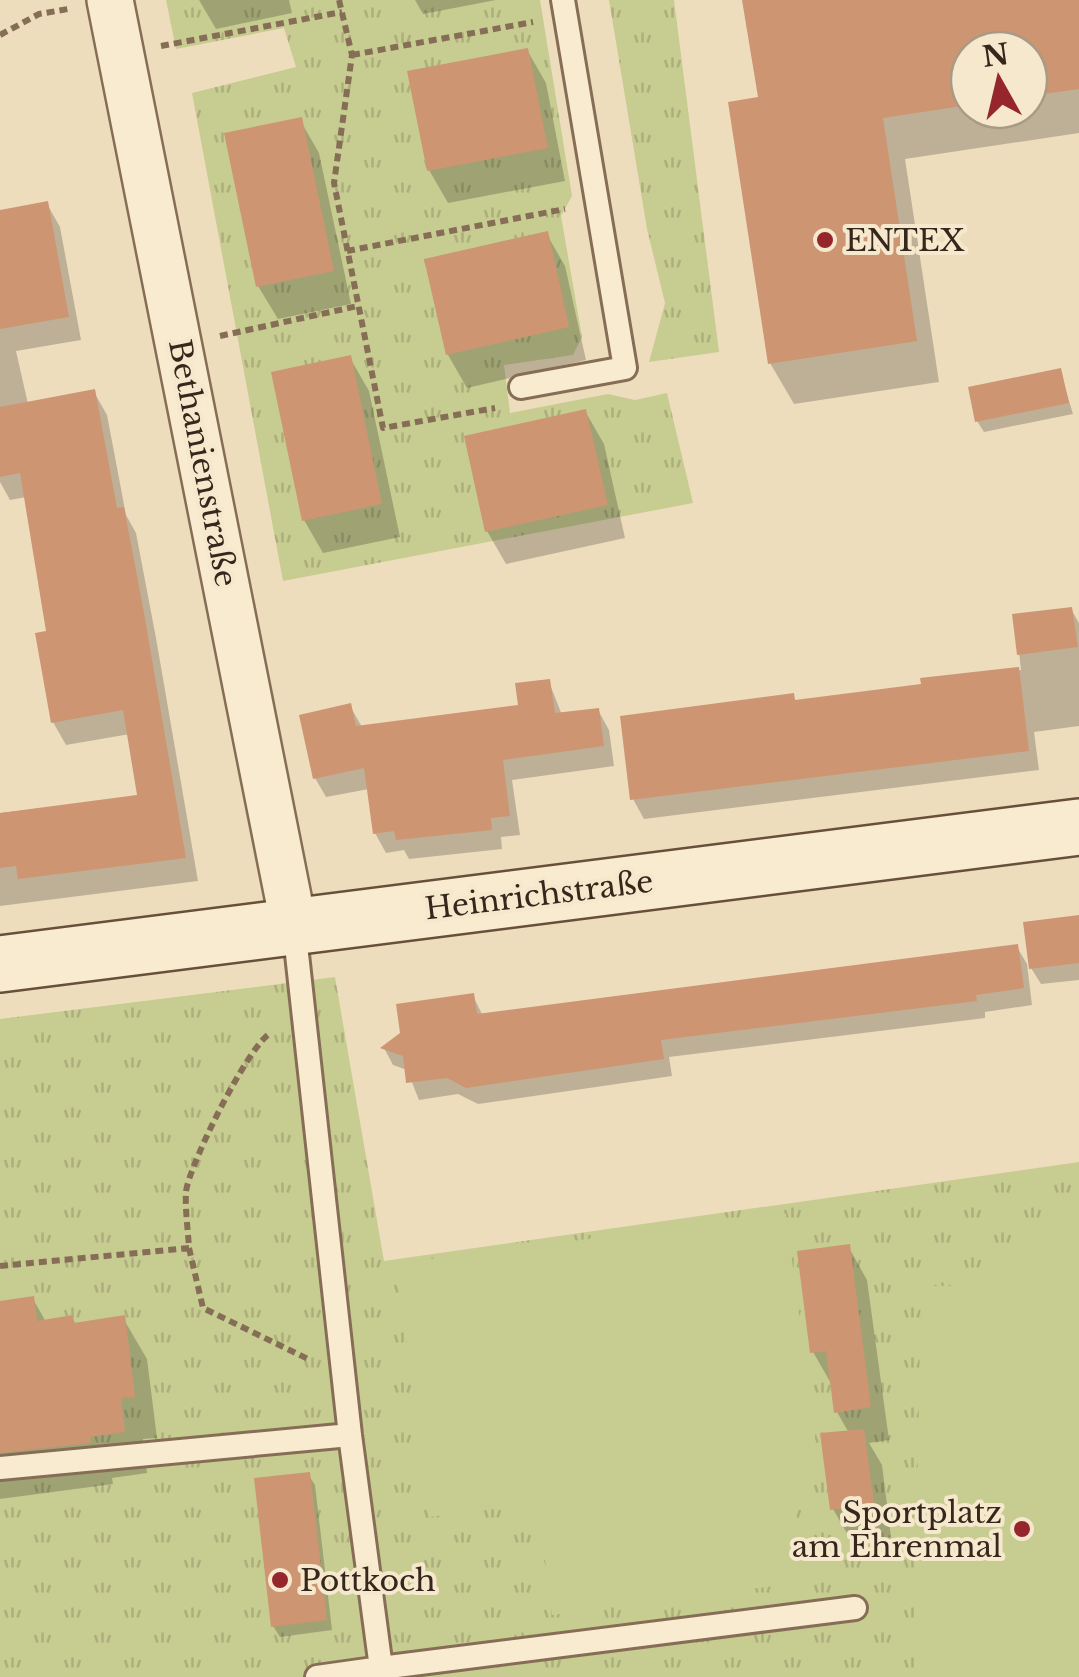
<svg xmlns="http://www.w3.org/2000/svg" width="1079" height="1677" font-family="'Libre Baskerville',serif">
  <style>
    .grass { fill: url(#grass-tufts) }
    .garden { fill: #c7cc91 }
    .shadow { fill: #0003; fill-rule: evenodd }
    .building { fill: #cd9572 }
    .lines { fill: none; stroke-linecap: round; stroke-linejoin: round }
    .lane-casing { stroke: #866e56; stroke-width: 28 }
    .street-casing { stroke: #866e56; stroke-width: 50 }
    .secondary-casing { stroke: #674f3a; stroke-width: 60 }
    .path { stroke: #866e56; stroke-width: 6; stroke-dasharray: 8 5; stroke-linecap: butt }
    .lane { stroke: #f9ebd0; stroke-width: 22 }
    .street { stroke: #f9ebd0; stroke-width: 45 }
    .secondary { stroke: #f9ebd0; stroke-width: 55 }
    .poi-dot { fill: #95262b; stroke: #f5e8cd; stroke-width: 4 }
    .labels { text-anchor: middle; dominant-baseline: central; stroke-width: 8; stroke-linejoin: round; paint-order: stroke }
    .poi-label { font-size: 30px; fill: #35271b; stroke: #f5e8cd; text-anchor: start }
    .street-label { font-size: 30px; fill: #35271b; stroke: #f5e8cd }
  </style>
  <defs>
    <pattern id="grass-tufts" width="24" height="20" patternUnits="userSpaceOnUse" patternTransform="scale(2.5)"><rect width="24" height="20" fill="#c7cc91"/><path d="M3 7l-1-3M5 7V3M7 7l1-3M15 17l-1-3M17 17v-4M19 17l1-3" fill="none" stroke="#acaf7c"/></pattern>
  </defs>
  <rect width="100%" height="100%" fill="#eeddbd"/>
  <path class="grass" d="M166 0H540L572 196 561 216 582 337 573 355 504 365 510 413 608 394 635 400 667 393 693 503 283 581 192 93 296 67 284 28 176 49Z
    M609 0H674L719 352 649 362 665 303 647 229Z
    M335 977 384 1261 1079 1162V1677H0V1019Z"/>
  <path class="garden" d="M1079 1212V1677H914L921 1286H972L1002 1255Z
    M786 1214 819 1468 791 1471 805 1582 552 1615 538 1504 429 1517 397 1263Z"/>
  <path class="shadow" d="M199 0H289L292 13 216 29Z
    M415 0H496L423 14Z
    M745 0H1079V133L905 159 939 382 794 404 770 363 761 100ZM969 50H1029V110H969Z
    M527 50 546 83 565 181 448 203 429 170Z
    M300 120 319 153 351 304 278 319 258 286Z
    M47 204 60 227 81 340 16 351 28 404 94 392 107 415 126 515 136 533 156 638 198 881 0 906V813L140 797 130 734 66 745 53 722 49 633 26 497 10 500 0 482V212Z
    M546 233 565 266 586 360 467 388 448 355 427 261Z
    M350 358 369 391 400 537 323 553 304 520Z
    M1060 371 1073 414 984 432 977 421Z
    M585 411 604 444 625 538 506 564 487 531Z
    M1071 609 1079 623V726L1034 732 1039 770 644 819 633 799 793 696 797 703 924 686 923 680 1021 670 1015 616Z
    M549 682 562 715 598 710 609 730 614 766 512 780 520 835 501 837 502 849 409 859 404 850 386 853 375 833 369 789 326 797 315 778 350 706 362 727 521 707Z
    M1079 918V980L1041 984 1031 968Z
    M1017 947 1027 964 1032 1005 985 1012V1018L669 1057 672 1076 478 1104 458 1094 419 1100 407 1070 393 1065 384 1048 473 996 483 1016Z
    M848 1246 867 1280 889 1440 869 1443 882 1465 891 1537 852 1542 833 1509 849 1433 837 1412 832 1385 813 1352Z
    M33 1299 46 1322 72 1317 76 1325 123 1318 147 1359 157 1438 143 1439 147 1473 112 1478 113 1484 0 1499V1303Z
    M308 1474 315 1485 332 1630 280 1637 273 1626Z"/>
  <path class="building" d="M742 0H1079V89L1029 96V50H969V105L883 118 917 341 768 364 728 102 758 97Z
    M528 48 548 148 427 171 407 71Z
    M302 117 334 271 256 287 224 133Z
    M48 201 69 317 0 329V210Z
    M548 231 569 327 446 355 424 259Z
    M351 355 382 504 302 521 271 372Z
    M1061 368 1069 403 975 422 968 387Z
    M95 389 117 508 124 507 144 613 186 858 18 879 16 866 0 868V813L137 795 123 710 51 723 35 633 46 631 20 473 0 477V407Z
    M586 409 608 505 485 532 464 436Z
    M1072 607 1078 647 1017 655 1012 614Z
    M1019 667 1029 751 630 800 620 716 794 693 795 700 921 684 920 678Z
    M550 679 555 713 599 708 604 746 503 760 510 816 491 818 492 830 396 840 394 831 373 834 364 768 313 779 299 715 351 703 356 726 518 705 515 683Z
    M1079 915V963L1029 969 1023 922Z
    M1018 944 1024 988 976 995 977 1001 661 1040 664 1059 466 1088 447 1078 406 1083 403 1056 380 1048 400 1033 396 1004 474 993 477 1014Z
    M850 1244 871 1407 834 1413 826 1351 810 1353 797 1251Z
    M34 1296 37 1321 73 1315 74 1323 125 1315 135 1397 121 1398 125 1432 90 1437 91 1443 0 1453V1301Z
    M864 1429 874 1504 830 1510 820 1433Z
    M310 1472 327 1620 271 1627 254 1478Z"/>
  <g class="lines">
    <defs>
      <path id="lane" d="M521 387 625 368 563 0
        M294 927 350 1435 381 1668 317 1677
        M0 1468 350 1435
        M381 1668 855 1608"/>
      <path id="street" d="M110 0 294 927"/>
      <path id="secondary" d="M0 964 1079 827"/>
    </defs>
    <use href="#lane" class="lane-casing"/>
    <use href="#street" class="street-casing"/>
    <use href="#secondary" class="secondary-casing"/>
    <path class="path" d="M339 0 352 55 334 183 383 428 495 408
      M0 35 39 14 68 9
      M161 46 342 12
      M352 55 533 22
      M347 251 565 209
      M220 336 358 306
      M189 1248 203 1308 308 1359
      M0 1266 189 1248C188 1230 185 1210 186 1192 188 1167 250 1042 271 1033"/>
    <use href="#lane" class="lane"/>
    <use href="#street" class="street"/>
    <use href="#secondary" class="secondary"/>
  </g>
  <g class="poi-dot">
    <circle cx="825" cy="240" r="10"/>
    <circle cx="1022" cy="1529" r="10"/>
    <circle cx="280" cy="1580" r="10"/>
  </g>
  <g class="labels">
    <g class="poi-label">
      <text x="845" y="240">ENTEX</text>
      <text x="1002" y="1512" text-anchor="end">Sportplatz<tspan x="1002" dy="34">am Ehrenmal</tspan></text>
      <text x="300" y="1580">Pottkoch</text>
    </g>
    <g class="street-label">
      <text transform="translate(203 463) rotate(79)">Bethanienstraße</text>
      <text transform="translate(539 895) rotate(-7)">Heinrichstraße</text>
    </g>
  </g>
  <g transform="translate(999 80) rotate(352)"><circle r="48" fill="#f5e8cd" stroke="#a89b86" stroke-width="2.5"/>
  <path d="M0-8L18 38L0 25L-18 38Z" fill="#95262b"/>
  <text y="-15" font-size="28" font-weight="bold" text-anchor="middle" fill="#35271b">N</text>
  </g>
</svg>
